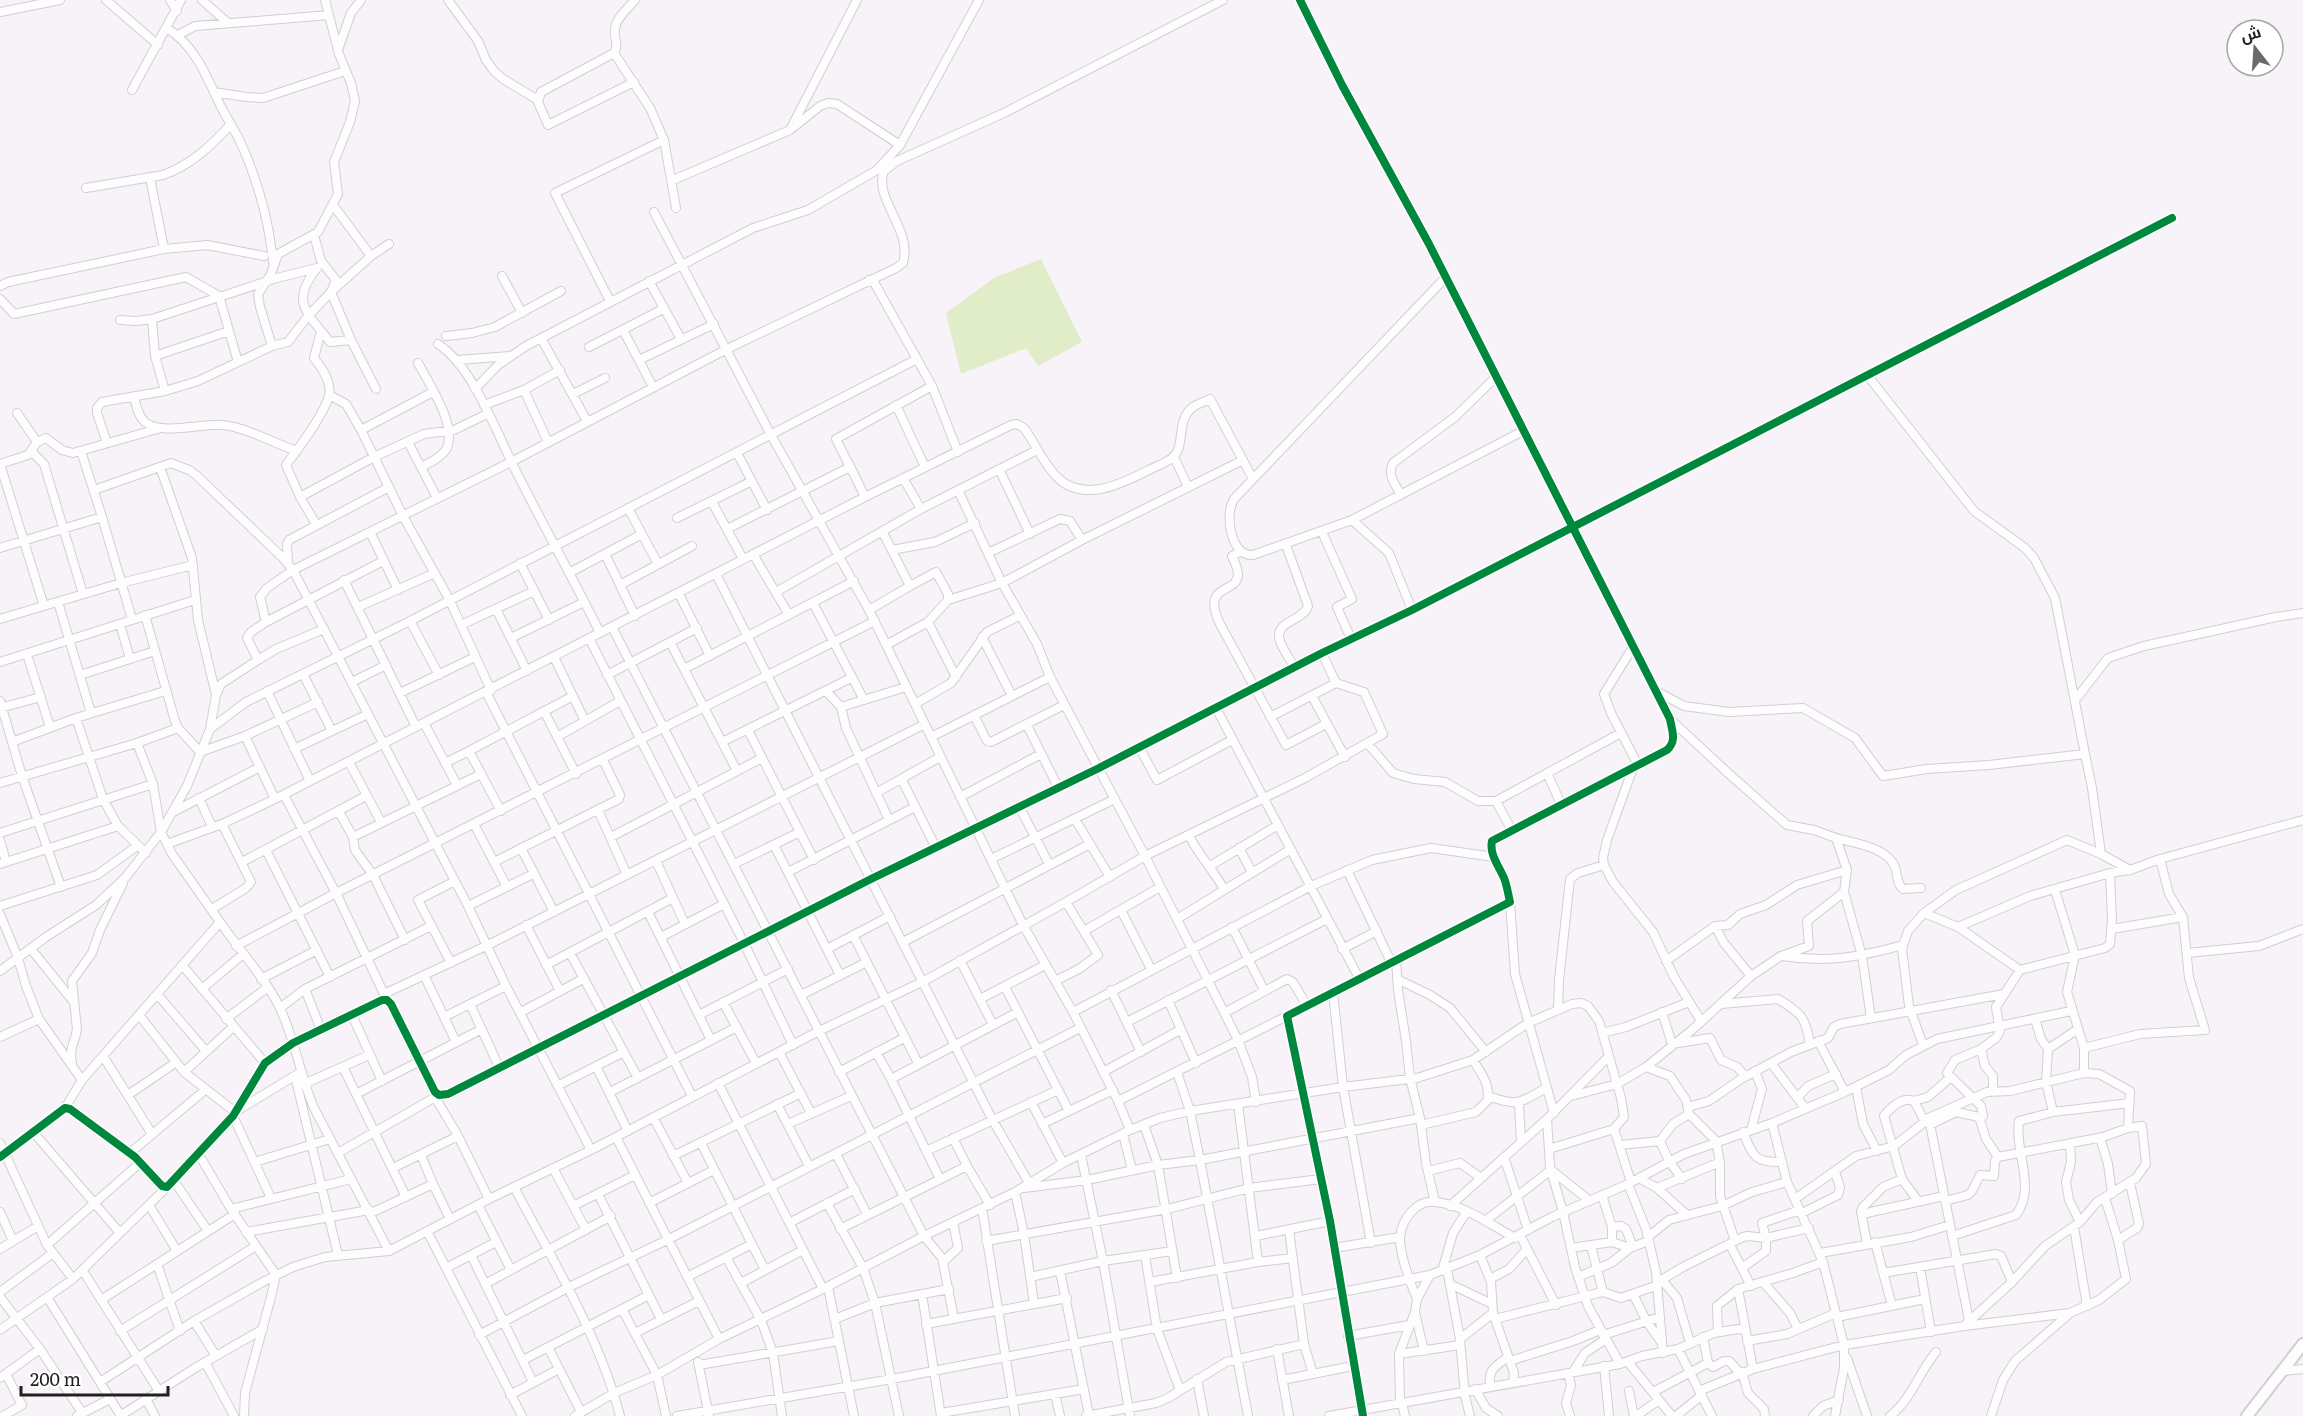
<svg xmlns="http://www.w3.org/2000/svg" width="2303" height="1416" font-family="Literata,Cairo,serif">
  <style>
    .green { fill: #e1ecc9 }
    .lines { fill: none; stroke-linecap: round; stroke-linejoin: round }
    .minor-casing { stroke: #d2ced3; stroke-width: 10 }
    .highway-casing { stroke: #d2ced3; stroke-width: 14 }
    .minor { stroke: #fefdfe; stroke-width: 8 }
    .highway { stroke: #fefdfe; stroke-width: 10 }
    .cycleway-casing { stroke: #fff; stroke-width: 11 }
    .cycleway { stroke: #00873e; stroke-width: 8 }
  </style>
  <rect width="100%" height="100%" fill="#f8f2f9"/>
  <path class="green" d="M1041 259 1082 342 1038 366 1026 348 961 374 946 313 994 278Z"/>
  <g class="lines">
    <defs>
      <path id="minor" d="M106 0 158 45
        M170 0 177 11
        M202 0 228 23
        M448 0 478 41 486 60 494 71 503 79 538 100
        M1300 0 1342 85 1429 244 1670 719C1672 731 1677 741 1667 750L1492 841C1489 854 1499 866 1504 878 1507 885 1508 894 1510 902L1287 1016 1330 1221 1363 1416
        M0 12 60 0
        M167 28C196 47 207 77 221 107 227 118 233 128 239 139 257 178 269 220 273 262
        M178 35 195 26 329 15
        M339 47 351 13 361 0
        M614 53 650 108 664 140 676 208
        M634 82 548 125 538 102 541 92 614 53C620 44 613 38 615 29 616 18 628 8 635 0
        M132 90 181 0
        M214 92 246 97 263 98 345 71
        M792 126 857 0
        M150 178 164 249 207 245 264 256
        M673 180 790 130 820 106 828 103 837 104 900 145
        M86 188 163 175C191 165 211 146 231 124
        M333 205 371 256
        M654 212 771 435 869 610 1023 925 1073 1012 1118 1101 1130 1130
        M314 235 321 261 336 280 331 292 351 340 376 389
        M317 268C289 303 308 313 330 342L351 340
        M502 276 522 313
        M1446 277 1234 499C1224 515 1231 557 1253 555L1352 520 1523 431
        M869 280 875 284 932 386 958 452
        M649 281 681 339
        M0 286 8 282 164 249
        M0 299 14 314 186 277 219 296 238 362
        M610 301 555 193 664 140
        M152 319 155 356 165 391
        M120 320 136 321 152 319 277 278 317 268
        M623 330 653 387
        M446 336 472 333 495 327 561 291
        M541 338 587 421
        M438 344C475 368 498 438 519 477 545 529 574 580 600 633
        M272 346 260 307 258 294 271 274 278 254 318 232 338 194 334 162 350 122 355 101 351 83 339 54 325 0
        M589 347 663 309
        M155 356 229 331
        M458 360 510 356
        M639 360 714 324
        M418 363C429 383 460 430 445 451 439 459 429 463 421 467
        M1868 376 1974 511 2025 548 2034 558 2055 598 2085 754
        M475 389 498 365 526 346 753 228 808 210 877 170 900 145 979 0
        M524 390 548 442
        M573 394 605 378
        M329 395 346 404 361 430 403 516 449 599 491 690
        M134 397C136 405 138 416 145 422 162 436 201 423 223 425 248 428 273 443 297 451
        M484 405 524 390 560 370
        M896 405 925 467
        M17 413 37 442
        M361 430 433 392
        M408 442 437 498
        M107 443 97 413V408L102 402 165 391 198 381 272 346 288 342 308 316 331 292 371 256 389 244
        M31 451 44 464 83 594
        M81 451 102 517
        M737 453 767 510
        M1174 457 1188 487
        M0 464 28 455 37 442 46 438 62 450 73 453 161 428
        M0 464 44 606
        M849 464 865 497
        M160 467 192 558 198 620 216 695
        M999 469 1030 534
        M903 478 921 509
        M94 490 171 463 189 470 196 475 282 557 293 570 468 906 506 986 591 1150
        M958 490 1002 583 1037 644 1050 677 1145 856 1238 1040 1252 1077 1256 1102
        M1401 495C1395 484 1387 475 1393 463L1455 417 1496 377
        M300 497 374 457 424 434 454 430 487 414
        M712 502 743 559
        M628 508 658 564
        M677 518 752 481
        M1352 520 1389 553 1412 610
        M316 524 300 497 286 465C299 448 323 416 329 396 332 382 322 368 314 358L321 331
        M727 529 850 467 836 439 932 386
        M882 531 910 586 936 572 948 594V600
        M370 532 398 590
        M1322 532 1352 599 1337 607 1351 639
        M1286 545 1308 606C1304 621 1273 621 1280 641 1283 650 1290 659 1294 667
        M0 548 102 517 132 619
        M892 550 935 542 975 523
        M1240 552 1232 556C1234 561 1238 568 1238 574 1238 595 1200 582 1220 624L1286 745 1326 724
        M988 553 1060 519 1070 521 1082 540
        M605 554 635 616
        M753 554 789 615
        M288 562 287 544 289 540 389 487
        M520 563 549 620
        M569 573 642 534
        M716 574 992 1119 1029 1183
        M344 580 416 727
        M620 585 692 546
        M776 592 921 509 1037 450
        M679 594 710 656
        M58 602 91 713
        M813 603 864 700
        M358 607 435 573
        M496 609 527 671
        M869 610 910 586
        M145 615 175 721 178 728 200 752 245 736 318 702
        M0 619 121 583 193 565
        M410 621 439 675
        M266 622 383 561
        M928 622 956 677
        M120 624 130 659
        M461 625 534 591
        M612 627 924 1236 942 1258 954 1319
        M982 637 1012 696
        M511 638 584 602
        M589 638 744 943 793 1045
        M670 642 737 771
        M886 645 928 622 948 600 1002 583 1082 540 1243 460
        M1633 647 1604 694 1611 713 1638 765
        M1322 653 1336 683
        M27 654 50 727
        M554 657 585 721
        M258 660 276 649 324 629
        M0 662 195 600
        M684 669 854 581
        M303 674 332 731
        M80 675 155 651
        M607 675 697 628
        M352 682 386 665
        M267 691 310 781
        M826 691 841 707 846 728 889 820
        M1656 691 1684 706 1729 712 1803 708 1855 738 1883 776 1927 769 1989 765 2085 754 2092 788 2101 854
        M486 692 692 1096
        M400 693 475 657
        M1312 696 1345 757
        M2076 699 2108 658 2144 646 2276 617 2303 613
        M0 701 22 776 61 887
        M915 704 951 683 987 632 1019 616
        M841 707 906 687
        M0 708 41 697
        M1216 708 1359 978
        M544 711 576 774
        M974 715 987 741 991 742 1064 705
        M76 718 103 799 118 826
        M1670 719 1728 773 1787 825 1814 830 1836 838 1847 870 1844 892 1862 956 1871 1018
        M424 723 457 785
        M1027 725 1058 787
        M210 729 246 702 410 621 917 359
        M748 730 814 860
        M245 736 275 799
        M557 737 620 701
        M931 737 1050 677
        M12 742 76 718 165 691
        M722 742 851 678
        M137 743 178 728
        M1368 744 1393 773 1414 779 1445 782 1478 801H1496L1621 733
        M1139 747 1157 780 1232 740
        M294 749 368 714
        M469 751 573 696
        M349 762 381 822
        M445 763 469 751 501 811
        M1633 768 1607 840 1603 858 1604 865 1613 882 1653 932 1674 977 1701 1021
        M1547 773 1561 804
        M902 780 936 848
        M0 783 137 743 153 784 161 832 172 854 220 922 82 1080 65 1108
        M876 793 940 757
        M284 795 336 893 385 996
        M960 797 1041 754
        M199 798 212 827
        M1496 801 1511 829
        M1019 806 1049 864
        M598 810 627 875
        M175 811 260 767
        M339 812 353 837 355 850 373 875 405 940
        M1075 819 1110 877
        M474 824 507 887
        M0 833 153 784
        M1189 836C1199 855 1213 870 1224 889
        M353 837 481 774
        M611 837 762 758
        M1836 838C1854 843 1887 847 1895 867 1898 875 1896 883 1903 889L1921 888
        M0 840 6 862
        M167 844 222 824 275 799 865 497 1011 425 1017 424 1024 428C1036 444 1043 464 1058 478 1085 504 1125 482 1153 468 1159 465 1168 462 1173 457 1186 446 1175 421 1193 407 1197 404 1204 402 1210 399L1253 479
        M774 845 840 975
        M521 848 554 912
        M1239 848 1252 872
        M266 850 330 977
        M991 859 1115 799
        M656 861 685 924
        M242 862 366 796
        M494 862 619 799 620 795 603 760
        M0 864 118 826 146 853
        M734 864 800 832
        M1210 866 1278 825
        M1347 870 1391 962
        M788 872 915 807
        M2055 890 2075 955 2067 992 2084 1048V1073
        M1510 902 1515 974 1554 1113
        M0 906 97 875 137 846
        M468 906 533 874
        M212 909 246 888 251 882 222 824
        M1121 910 1151 969
        M648 912 711 1040
        M1924 913 1958 927 2020 970
        M0 914 18 958 26 986 39 1019 82 1080
        M1177 919 1291 849
        M220 922C239 950 264 976 279 1006 295 1039 300 1075 314 1108L389 1251 489 1199 591 1150 819 1031 924 981 1066 902 1145 856 1305 778 1383 734 1364 692 1336 683 1270 717
        M526 925 560 991
        M1715 926 1724 943 1751 976
        M1232 927 1264 990
        M1958 927 2030 896 2110 873 2130 870 2160 859 2303 820
        M2112 929 2183 917
        M1084 931 1160 887
        M853 935 918 1063
        M661 937 724 904
        M903 942 1088 845
        M236 946 336 893 875 621
        M31 949 73 1001
        M827 949 890 916
        M1342 949 1377 931
        M570 953 638 1078
        M2187 953 2259 946 2303 929
        M1782 956C1827 963 1860 957 1903 945
        M1396 959 1398 990 1406 1041 1410 1078 1420 1118 1426 1163 1435 1202
        M960 960 993 1025
        M1666 961 1715 926 1728 925 1740 914 1766 905 1797 885 1847 870
        M451 963 418 900 455 881
        M182 965 265 1063
        M546 965 673 898
        M0 971 46 937 96 905 125 878 161 832 187 786 210 729 216 695 221 684 258 660 247 638 251 632 266 622 260 597 267 588 293 570 511 462 727 349 896 268 903 263C913 229 873 199 884 171L897 161 1004 113 1223 0
        M424 975 456 1042
        M261 979 317 950
        M1397 979 1430 995 1450 1008 1486 1052
        M1055 981 1079 969 1098 955 1066 902
        M1005 987 1069 1111
        M202 989 243 954
        M305 989 321 1030
        M1111 990 1141 1052
        M1333 992 1343 1087 1371 1243
        M157 994 206 1051
        M384 994 488 945 925 724
        M801 995 867 962
        M980 999 1045 965
        M1168 1000 1196 1063
        M723 1002 756 1063
        M470 1004 500 1069
        M1721 1004 1778 999C1802 1014 1805 1016 1810 1044
        M280 1008 305 989 431 926
        M1558 1010 1559 980 1570 879 1578 873 1604 865
        M521 1012 583 979
        M1073 1012 1311 886 1372 860 1431 848 1494 857
        M1662 1012 1672 1044 1710 1038 1721 1060 1737 1067 1745 1076
        M1224 1013 1287 979 1293 982 1307 1006
        M139 1015 184 1072 235 1112 301 1072
        M352 1015 382 1081
        M699 1015 788 969
        M444 1017 506 986
        M226 1019 268 987
        M1127 1022 1327 919
        M1602 1033 1626 1027 1689 1002
        M0 1037 39 1019
        M1818 1041 1845 1092
        M1923 1045 1909 1006 1902 949 1908 931 1924 913 1956 890 2067 840 2101 854 2130 870
        M2084 1048 2140 1034 2205 1030 2189 978 2183 917 2169 894 2160 859
        M1981 1049 1985 1066 1993 1076V1091
        M2048 1049 2078 1029
        M779 1052 811 1113
        M876 1052 891 1079 940 1179
        M103 1056 152 1134
        M1771 1063 1805 1108
        M72 1064C69 1044 75 1045 77 1029L72 981 92 953 100 930 123 883
        M596 1066 628 1131
        M343 1067 406 1197
        M1646 1067 1692 1030 1751 976 1781 956 1809 946 1807 921 1844 892
        M184 1072 233 1027
        M839 1072 904 1038
        M1103 1072 1180 1030
        M1177 1072 1190 1111 1200 1160 1248 1416
        M295 1076 338 1255
        M891 1079 1018 1012
        M718 1083 823 1289
        M304 1084 369 1055
        M559 1085 624 1052
        M1856 1087 1863 1124 1877 1151
        M610 1092 737 1027
        M356 1094 482 1029
        M128 1095 175 1063
        M1488 1096C1519 1107 1519 1103 1546 1088
        M1571 1096 1617 1084 1646 1067 1670 1076 1686 1100 1689 1114 1716 1141 1720 1162V1196L1735 1241
        M435 1097 458 1136 489 1199
        M1798 1097 1808 1086 1836 1074
        M1118 1101 1287 1016
        M1914 1101 1924 1120 1929 1119 1969 1320
        M1031 1102 1063 1163
        M777 1104 809 1166
        M1238 1104 1258 1262
        M1519 1104 1521 1142
        M1688 1107 1709 1101 1741 1079 1791 1052 1828 1038 1834 1027 1840 1024 2004 994
        M1952 1109 1956 1112 1979 1117 1983 1116 1981 1106 1947 1073 1955 1060 1981 1049 1996 1038 2000 1031 1996 1007 2020 970 2105 948 2110 944 2112 920 2110 873
        M2053 1112 2130 1103
        M233 1116 271 1198
        M653 1117 688 1183
        M1979 1117 1986 1139 1998 1157
        M1547 1119 1550 1167 1563 1212 1575 1267 1588 1306 1620 1364
        M1924 1120 1987 1092 2010 1091 2084 1073 2099 1074 2130 1091 2128 1128
        M1772 1123 1787 1182 1823 1262 1844 1345V1368L1835 1416
        M788 1124 851 1096
        M1042 1124 1113 1090
        M1144 1125 1158 1165 1177 1278
        M1421 1125 1476 1112 1487 1101C1491 1085 1481 1073 1473 1060
        M1930 1125 1956 1112
        M1614 1129 1631 1182
        M1751 1130 1762 1089 1755 1071
        M1743 1132C1753 1156 1754 1163 1782 1162
        M34 1133 120 1233
        M1123 1134 1132 1170
        M616 1137 719 1339
        M953 1138 967 1166 990 1205
        M2100 1138 2108 1164 2112 1194
        M1660 1141 1669 1161 1682 1179
        M0 1143 47 1245 73 1279
        M701 1143 765 1270
        M2070 1143 2071 1162 2066 1182 2069 1200 2080 1222
        M1620 1145 1660 1141 1673 1124 1689 1114
        M926 1151 1058 1090
        M130 1153 205 1090
        M198 1153 231 1209 276 1275 271 1297 245 1393 244 1416
        M338 1153 439 1095
        M836 1154 867 1214
        M421 1155 433 1184
        M1081 1155 1103 1261 1130 1416
        M673 1156 801 1093
        M0 1157 65 1108 70 1109 135 1157 162 1186 167 1187 233 1116 265 1063 293 1043 382 1000H387L391 1004 435 1092 439 1095 448 1094 871 879 1099 768 1322 653 1412 610 2172 218
        M1504 1157 1528 1230
        M255 1162 330 1139
        M393 1168 458 1136
        M553 1168 586 1230
        M1428 1171 1460 1163 1481 1178
        M1639 1178 1657 1188 1687 1215
        M174 1181 208 1231
        M1628 1184 1646 1229 1656 1272 1663 1353
        M514 1187C553 1261 599 1335 620 1416
        M1024 1188 1087 1180 1158 1165 1200 1160 1420 1118
        M1657 1188 1720 1162
        M1015 1192 1024 1234 1034 1304
        M598 1194 661 1319
        M1602 1195 1612 1227V1242
        M1795 1199 1856 1156 1894 1146 1927 1120
        M1918 1201 1902 1179 1884 1116C1891 1107 1903 1096 1914 1101L1928 1097 1951 1077
        M1945 1201 1968 1195 1972 1191 1980 1175 1994 1176 1995 1161 1998 1157 2103 1137 2128 1128 2142 1126 2146 1164 2136 1178 2097 1202 2080 1222 2045 1246 2012 1282 1964 1326
        M649 1203 714 1170
        M827 1203 863 1268 875 1303 899 1416
        M149 1205 177 1251
        M478 1205 511 1270
        M573 1206 635 1175
        M1450 1206 1547 1119 1609 1056
        M982 1208 1015 1416
        M231 1209 351 1179
        M0 1212 13 1241
        M371 1213 433 1184 450 1219
        M1802 1213 1838 1195 1840 1187 1835 1172
        M1862 1214 1944 1196
        M1485 1221 1551 1170 1590 1201
        M789 1223 855 1189
        M1612 1227 1621 1226 1626 1229 1633 1247
        M2074 1227 2087 1306
        M840 1229 967 1166
        M1289 1230 1304 1344 1313 1374
        M427 1231 522 1416
        M246 1232 369 1210
        M1520 1235 1556 1305
        M1256 1236 1330 1221
        M1952 1236 2016 1215C2037 1187 2014 1152 2019 1121L2053 1112 2046 1082 2048 1049 2041 1039 2035 1019
        M1648 1237 1669 1220 1722 1206 1752 1192 1787 1182
        M2118 1240 2137 1228 2139 1224 2130 1183
        M986 1241 1167 1209 1249 1188 1321 1179
        M1875 1242 1892 1306
        M1867 1244 1861 1211 1863 1207 1883 1187 1902 1179
        M47 1245 141 1162
        M1730 1245 1751 1286
        M1591 1246 1603 1292
        M1334 1248 1400 1237
        M1571 1248 1612 1242 1630 1248
        M0 1249 38 1226
        M1820 1253 1911 1237 1950 1225
        M471 1255 533 1382
        M1145 1255 1157 1329 1180 1390
        M1480 1255 1491 1282 1493 1313 1514 1373 1513 1382
        M726 1257 761 1320 773 1353 782 1416
        M943 1262 958 1248 953 1222
        M157 1264 180 1331
        M1920 1267 1931 1332
        M446 1268 496 1242
        M1742 1268 1766 1251V1238L1762 1223 1800 1210
        M1447 1269 1460 1339 1465 1396 1470 1416
        M83 1271 159 1391
        M1060 1271 1089 1415
        M1442 1271 1453 1233 1467 1211
        M1883 1273 1996 1254 2001 1256 2012 1282
        M687 1277 752 1244
        M1030 1277 1103 1261 1172 1251
        M1578 1277 1611 1263 1630 1248 1648 1241
        M1490 1279 1509 1269 1527 1249
        M1662 1280 1677 1298 1690 1343
        M1150 1282 1258 1262 1293 1258
        M1658 1282 1683 1267 1743 1237 1748 1236 1766 1238 1809 1228
        M1763 1282 1790 1313 1798 1329
        M741 1283 803 1250
        M485 1284 611 1216
        M1450 1284 1492 1304
        M828 1287 854 1416
        M1738 1289 1753 1369
        M0 1292 53 1253
        M922 1294 941 1416
        M1633 1294 1647 1322 1661 1342
        M0 1297 40 1349 83 1414
        M47 1297 121 1416
        M1417 1299C1411 1285 1399 1253 1400 1237 1402 1219 1416 1200 1435 1202 1463 1204 1491 1225 1515 1238
        M101 1300 235 1214
        M622 1309 657 1375 666 1416
        M1415 1313 1424 1351
        M1837 1317 1925 1299
        M835 1319 875 1303 949 1289
        M1495 1319 1598 1293 1603 1292 1621 1298 1658 1285
        M194 1321 216 1356
        M926 1324 1067 1298
        M0 1330 73 1279 167 1187
        M120 1331 256 1246
        M1718 1332 1717 1306 1738 1289 1793 1273 1823 1262
        M635 1333 699 1301
        M479 1335 569 1287 667 1240 1080 1028
        M1603 1335 1660 1317
        M1348 1336 1409 1325
        M1703 1337 1708 1363
        M1460 1339 1493 1313
        M1747 1341 1787 1334 1836 1313
        M548 1347 581 1412
        M1277 1349 1289 1416
        M1678 1349 1712 1416
        M1399 1354 1460 1345
        M1847 1358 1867 1416
        M523 1360 649 1295
        M1510 1361 1573 1341 1600 1330
        M205 1362 234 1416
        M698 1362 709 1416
        M1628 1362 1672 1416
        M699 1365 839 1341
        M1604 1366 1609 1416
        M2282 1371 2303 1369
        M1573 1372 1585 1353 1606 1339
        M1742 1372 1748 1393 1764 1409 1765 1416
        M1568 1373 1571 1385 1566 1403 1570 1416
        M0 1378 40 1349
        M1197 1379 1204 1416
        M1282 1380 1353 1366
        M100 1382 194 1321 261 1283 293 1267 325 1257 389 1251
        M1490 1386C1488 1369 1495 1367 1508 1357
        M1475 1389 1486 1408 1498 1416
        M1629 1391 1634 1416
        M1699 1391 1753 1369 1844 1345 1964 1326 2070 1313 2099 1300 2126 1279 2118 1240 2105 1198
        M1653 1392 1708 1363 1713 1367 1724 1361H1729L1740 1373
        M1055 1394 1060 1416
        M510 1395 559 1369
        M146 1399 155 1416
        M1400 1403 1399 1354 1415 1312 1417 1299 1430 1275
        M1402 1403 1405 1416
        M941 1413 1084 1389
        M3 1416 22 1405 6 1374
        M77 1416 110 1399
        M120 1416 195 1368 263 1329
        M575 1416 614 1393 657 1375 719 1339 823 1289 924 1236 1015 1192 1063 1163 1130 1130 1160 1118 1190 1111 1343 1087 1417 1078 1473 1060 1528 1023 1572 1004 1581 1003 1588 1006 1599 1021 1621 1098 1624 1117 1614 1129 1549 1149
        M677 1416 892 1379 1430 1275 1480 1255 1552 1217 1628 1184 1684 1154 1772 1123 1845 1092 1889 1070 1906 1055 1937 1039 2071 1011
        M1086 1416 1156 1403 1168 1398 1226 1362 1304 1344
        M1329 1416 1620 1364 1642 1356 1678 1349 1714 1333 1738 1329 1745 1330
        M1636 1416 1659 1400
        M1676 1416 1702 1395
        M1813 1416 1823 1406 1839 1400
        M1890 1416C1911 1400 1919 1372 1936 1352
        M1991 1416 2003 1380 2015 1361 2069 1314"/>
      <path id="highway" d="M2247 1416 2303 1344"/>
    </defs>
    <use href="#minor" class="minor-casing"/>
    <use href="#highway" class="highway-casing"/>
    <use href="#minor" class="minor"/>
    <use href="#highway" class="highway"/>
    <defs>
      <path id="cycleway" d="M1300 0 1342 85 1429 244 1670 719C1672 731 1677 741 1667 750L1492 841C1489 854 1499 866 1504 878 1507 885 1508 894 1510 902L1287 1016 1330 1221 1363 1416
        M0 1157 65 1108 70 1109 135 1157 162 1186 167 1187 233 1116 265 1063 293 1043 382 1000H387L391 1004 435 1092 439 1095 448 1094 871 879 1099 768 1322 653 1412 610 2172 218"/>
    </defs>
    <use href="#cycleway" class="cycleway-casing"/>
    <use href="#cycleway" class="cycleway"/>
  </g>
  <g transform="translate(2255 48) rotate(343)"><circle r="28" fill="#ffffff" stroke="#a7a5a7" stroke-width="1.5"/>
  <path d="M0-4.5L10 22L0 15L-10 22Z" fill="#6d686d"/>
  <text y="-9" font-size="16" font-weight="bold" text-anchor="middle" fill="#221e22">ش</text>
  </g>
  <path d="M21 1386v9h147v-9" fill="none" stroke="#221e22" stroke-width="3"/>
  <text x="30" y="1386" font-size="18" fill="#221e22" stroke="#ffffff" stroke-width="4.5" paint-order="stroke">200 m</text>
</svg>
